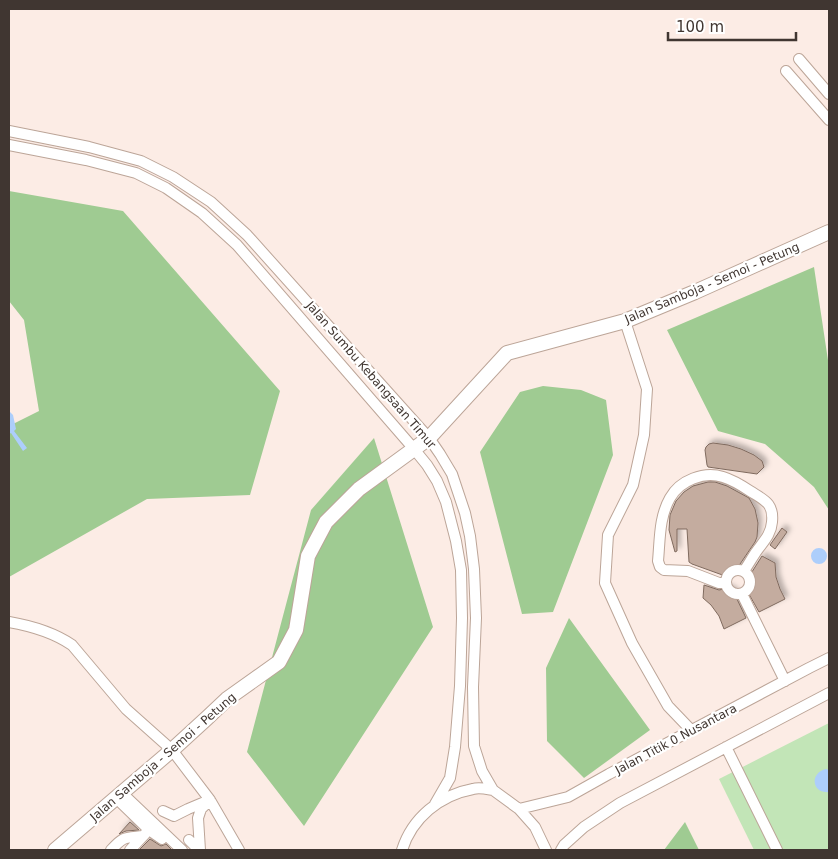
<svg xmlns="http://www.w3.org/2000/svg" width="838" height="859" font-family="'DejaVu Sans',sans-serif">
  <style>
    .green { fill: #c2e5b7 }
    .forest { fill: #9fcb92 }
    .water { fill: #adcefb }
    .building { fill: #c4ac9f; stroke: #806b5f; filter: url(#shadow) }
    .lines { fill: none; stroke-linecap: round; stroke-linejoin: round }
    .minor-casing { stroke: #bca598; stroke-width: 12 }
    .highway-casing { stroke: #bca598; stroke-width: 16 }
    .minor { stroke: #fff; stroke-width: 10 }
    .highway { stroke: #fff; stroke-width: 14 }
    .labels { text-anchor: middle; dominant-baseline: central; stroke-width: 4.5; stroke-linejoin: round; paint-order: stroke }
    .street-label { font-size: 12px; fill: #403631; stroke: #fff }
  </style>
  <defs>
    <filter id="shadow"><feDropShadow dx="3.5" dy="-3.5" stdDeviation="2.5" flood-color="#0004"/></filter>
  </defs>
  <rect width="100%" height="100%" fill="#fcece5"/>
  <path class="green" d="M829 723V850H754L719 779Z"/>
  <path class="forest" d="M9 191 123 211 280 391 250 495 147 499 9 577V426L39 411 24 320 9 301Z
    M814 267 829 367V510L814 487 765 444 718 431 667 330Z
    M543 386 581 390 606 400 613 455 553 612 522 614 480 452 520 392Z
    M374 438 433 627 304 826 247 752 311 510Z
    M569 618 650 730 584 778 547 741 546 668Z
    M685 822 699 850H664Z"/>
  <path class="water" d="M9 411 13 415 16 429 14 431 27 448 23 451 11 433 9 434Z
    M811 556a8 8 0 1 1 16 0a8 8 0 1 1-16 0Z
    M826 769 829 770V792C812 794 809 773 826 769Z"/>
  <path class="building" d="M713 443 728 445 741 449 754 455 762 461 764 467 757 474 708 467 707 465 705 450 706 447 709 444Z
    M708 482H715L727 486 749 498 755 509 758 523 757 537 755 542 738 567 737 571 732 573 728 577 692 564 689 562 687 529H677V551L675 552 669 530 670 515 676 501 684 492 693 486Z
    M782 528 787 532 775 549 770 545Z
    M762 556 775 563 776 577 780 589 785 599 759 612 746 589 748 583 747 577 750 575Z
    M704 585 719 590 729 588 732 591 735 592 736 597 746 618 724 629 719 616 711 605 703 598Z
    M130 822 139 830 126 831 119 834Z
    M150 839 161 846 166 844 172 850H139Z"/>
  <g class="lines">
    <defs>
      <path id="minor" d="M799 59 829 94
        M786 71 829 120
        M9 131 89 147 141 161 173 177 211 202 247 235 429 438 440 454 452 474 465 513 470 536 474 569 476 618 473 687 474 746 482 771 493 790 519 809 535 827 546 850
        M9 145 86 160 136 173 166 188 202 213 237 245 414 449 427 465 437 481 446 502 456 541 461 570 462 618 460 686 455 747 450 778 435 804
        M625 321 647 389 644 435 633 485 608 535 605 583 632 643 668 706 691 730
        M726 582a12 12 0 1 1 24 0a12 12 0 1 1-24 0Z
        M725 583H719L688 571 664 570 660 567 658 561C660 540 659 517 670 498 680 480 704 471 723 477 733 480 741 485 750 491 764 500 774 503 772 522 771 535 763 542 756 552 752 558 748 565 744 571
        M742 594 785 681
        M9 622C32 626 53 632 72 645L126 709 172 750 210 800 239 850
        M726 747 777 850
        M122 793 182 850
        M116 798 149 830 162 839
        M519 809 568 797 609 774 809 668 829 658
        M163 811 174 816 188 809 207 801
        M189 840 199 850
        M111 850C124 836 124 838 143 836
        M130 850 145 834
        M200 850 198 818 201 809 210 800
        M402 850C412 818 440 795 473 789 479 787 487 789 493 790
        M561 850 564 845 584 827 620 803 829 693"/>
      <path id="highway" d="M55 850 172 750 207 718 227 699 279 662 296 630 308 556 326 522 359 489 429 438 507 353 625 321 695 292 829 232"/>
    </defs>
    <use href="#minor" class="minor-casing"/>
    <use href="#highway" class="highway-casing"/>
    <use href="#minor" class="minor"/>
    <use href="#highway" class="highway"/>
  </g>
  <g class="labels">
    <g class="street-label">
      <text transform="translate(712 283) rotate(-23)">Jalan Samboja - Semoi - Petung</text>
      <text transform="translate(371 375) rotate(49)">Jalan Sumbu Kebangsaan Timur</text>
      <text transform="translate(676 739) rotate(-28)">Jalan Titik 0 Nusantara</text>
      <text transform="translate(163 757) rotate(-41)">Jalan Samboja - Semoi - Petung</text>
    </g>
  </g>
  <rect width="838" height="859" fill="none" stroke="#403631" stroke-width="20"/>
  <path d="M668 32v8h128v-8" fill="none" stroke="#403631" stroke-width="2.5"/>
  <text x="676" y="32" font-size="15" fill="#403631" stroke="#ffffff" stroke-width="4" paint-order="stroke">100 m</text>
</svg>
